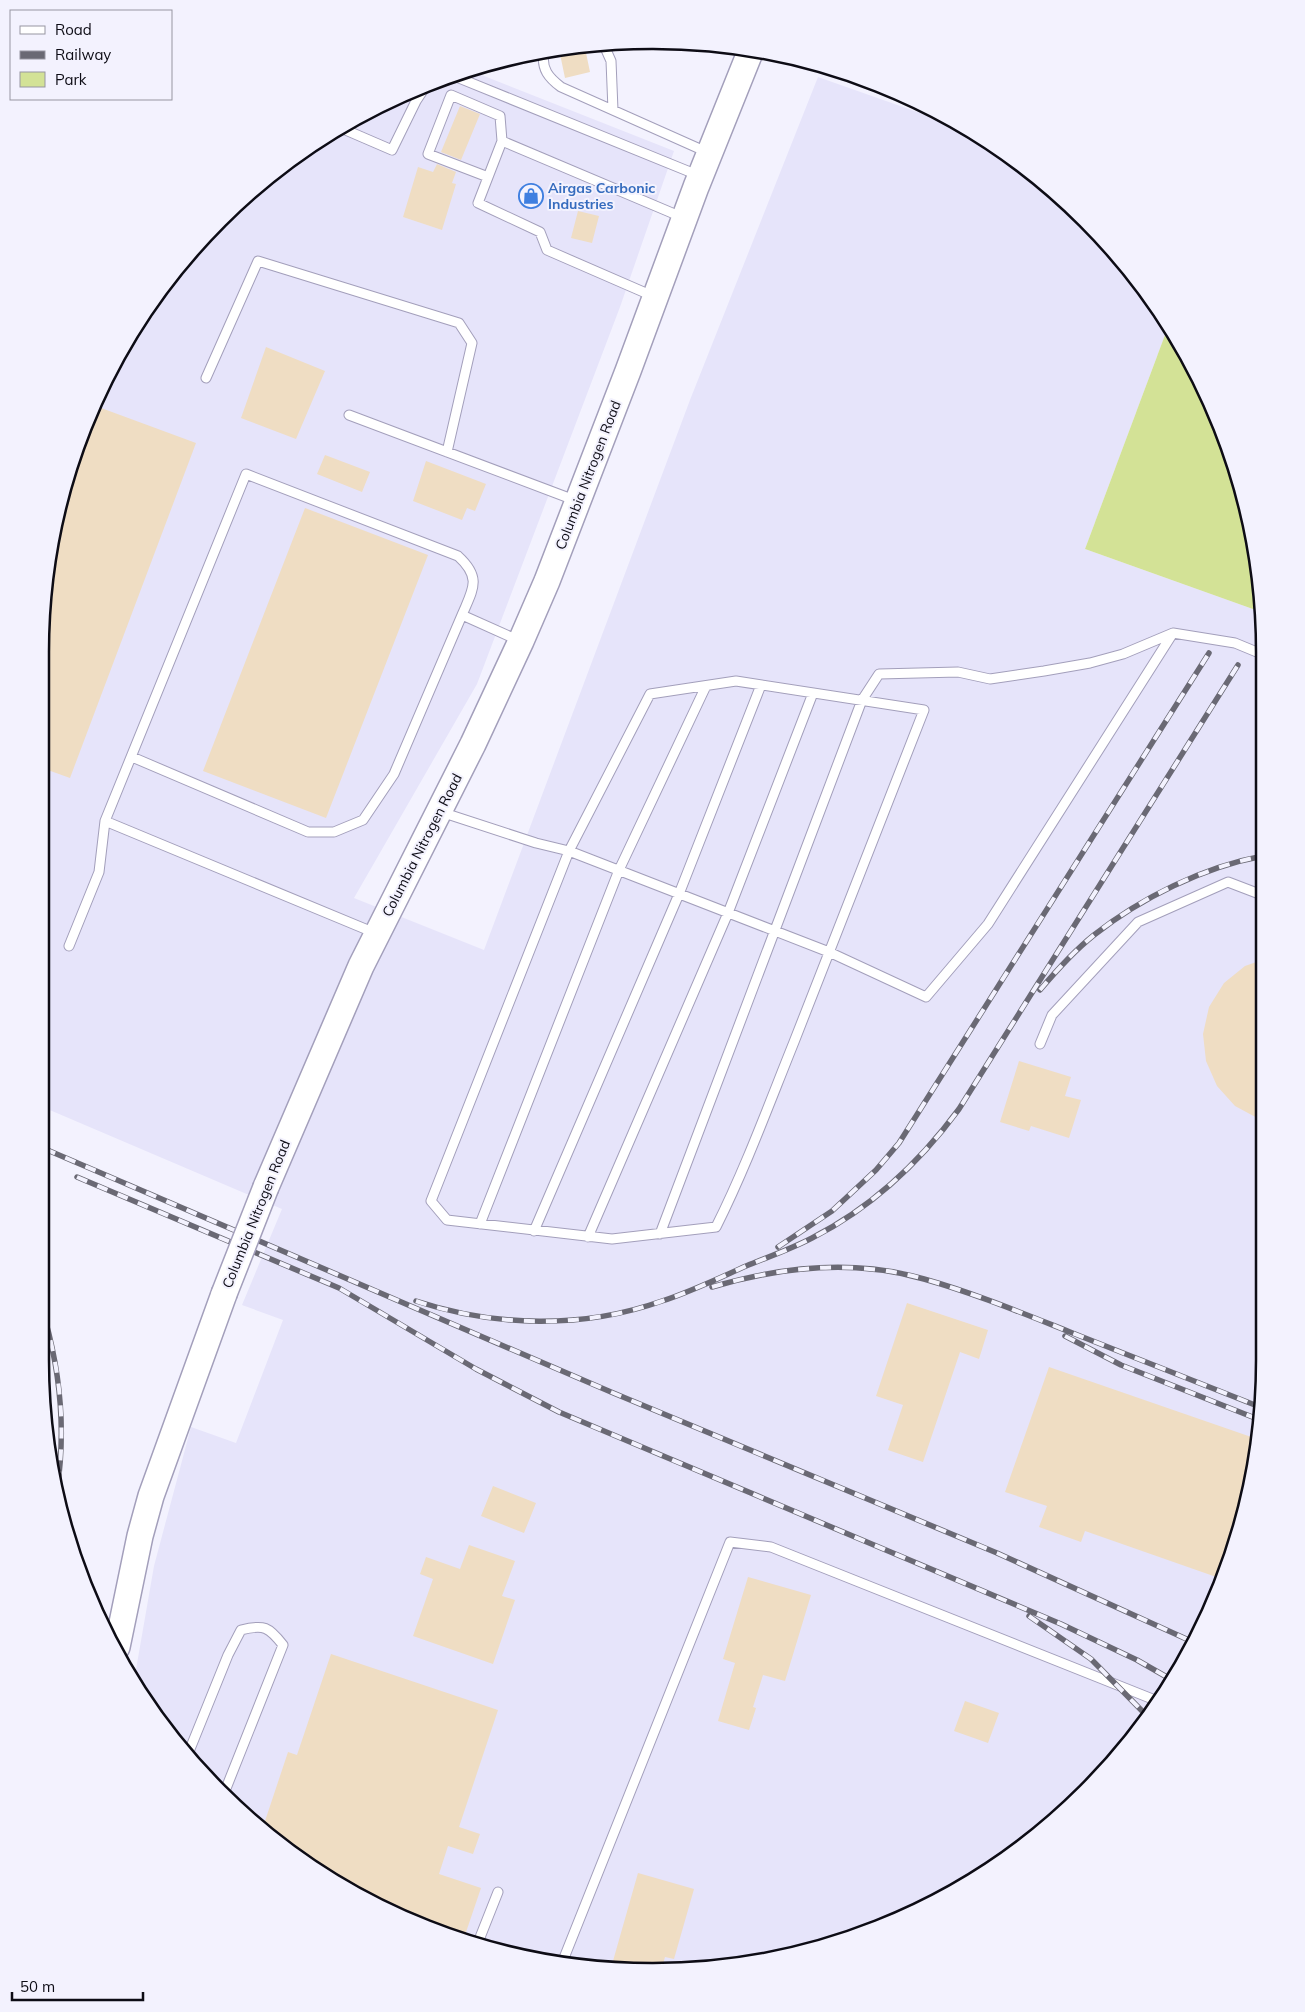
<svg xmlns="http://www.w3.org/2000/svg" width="1305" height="2012" font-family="Mulish,sans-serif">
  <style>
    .built { fill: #e6e4fa }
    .green { fill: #d3e296 }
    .building { fill: #efddc3 }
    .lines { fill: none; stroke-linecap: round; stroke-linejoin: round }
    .lane-casing { stroke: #a39fbb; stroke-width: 11 }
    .secondary-casing { stroke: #a39fbb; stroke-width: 28 }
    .lane { stroke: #fff; stroke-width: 9 }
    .secondary { stroke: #fff; stroke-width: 25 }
    .rail-casing { stroke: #6a6974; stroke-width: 5.5 }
    .rail { stroke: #f3f2fe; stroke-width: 4; stroke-dasharray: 11; stroke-linecap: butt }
    .secondary-bridge-casing { stroke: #a39fbb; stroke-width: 28; stroke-linecap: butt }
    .secondary-bridge { stroke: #fff; stroke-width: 25 }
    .labels { text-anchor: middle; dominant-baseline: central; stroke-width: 4; stroke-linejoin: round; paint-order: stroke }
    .shop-label { font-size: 14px; font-weight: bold; fill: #366cbe; stroke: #f3f2fe; text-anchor: start }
    .street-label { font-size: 14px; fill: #0d0c15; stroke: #f3f2fe }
    .rim { fill: none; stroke: #0d0c15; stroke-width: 2.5 }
  </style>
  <rect width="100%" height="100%" fill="#f3f2fe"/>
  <path class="built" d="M469 70 674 151 620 307 477 684 354 898 484 950 690 400 818 77 971 131 1056 192 1138 279 1168 327 1085 549 1264 613 1260 1439 1218 1594 1162 1700 1113 1763 993 1869 887 1925 811 1951 652 1972 533 1960 455 1939 381 1909 280 1846 219 1792 143 1700 134 1681 154 1566 191 1427 236 1443 283 1320 242 1305 282 1209 45 1108V572L87 418 122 346 192 249 279 167 381 103Z"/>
  <path class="green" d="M1168 327 1202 382 1244 494 1264 613 1085 549Z"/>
  <path class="building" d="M585 48 590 72 565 78 560 54Z
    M460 106 480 114 461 160 441 152Z
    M437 164 456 172 452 183 456 184 442 230 403 217 418 167 433 172Z
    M578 211 599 216 592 243 571 238Z
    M266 347 325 371 296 439 241 418Z
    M93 405 196 443 70 778 45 769V572L87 418Z
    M325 455 370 472 362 492 317 474Z
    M426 461 486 484 475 511 467 508 462 520 413 501Z
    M305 508 428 555 326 818 203 771Z
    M1262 960V1035L1261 1120 1235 1106 1217 1086 1206 1061 1203 1034 1209 1007 1224 983 1245 966Z
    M1019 1061 1071 1077 1065 1096 1081 1100 1069 1138 1031 1126 1029 1131 1000 1122Z
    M907 1303 988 1330 979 1359 960 1352 923 1462 888 1450 903 1405 876 1396Z
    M1049 1367 1260 1440 1222 1579 1085 1531 1081 1542 1039 1527 1047 1506 1005 1492Z
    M493 1486 536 1503 524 1533 481 1516Z
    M469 1545 515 1561 502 1596 515 1600 493 1664 413 1636 433 1579 420 1574 426 1557 460 1569Z
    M748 1577 811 1595 785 1681 763 1675 753 1707 756 1708 749 1730 718 1721 735 1663 723 1659Z
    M331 1654 498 1710 459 1827 480 1834 473 1854 448 1846 439 1874 481 1888 463 1941 381 1909 280 1846 262 1830 288 1752 297 1755Z
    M965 1701 999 1713 988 1743 954 1731Z
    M638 1873 694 1889 674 1959 665 1957 661 1971 652 1972 611 1968Z"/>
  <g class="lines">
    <defs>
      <path id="lane" d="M603 43 611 61 613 110
        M544 53C541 69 549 78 561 87L709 153
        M454 76 700 176
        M341 128 392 150 416 101 426 86
        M488 177 428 154 451 95 500 116 502 141
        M655 297 547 250 540 232 478 203 502 141 684 218
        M206 378 258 261 459 323 472 343 447 452
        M349 415 577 501
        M132 757 308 832H334L363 820 394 774 462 615 520 641
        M441 812 536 843 569 851 650 694 736 681 924 710C881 820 838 931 794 1042 769 1104 746 1167 716 1227L612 1239 447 1220 431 1201 569 851 829 952 926 997 988 924 1173 633 1235 643 1264 655
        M375 933 105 821 246 474 458 556C482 578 473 589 462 615
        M69 946 99 872 105 821
        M1040 1044 1052 1015 1138 922 1228 882 1262 895
        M480 1224 619 870 706 686
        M534 1231 679 894 761 685
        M660 1234 862 700 879 674 958 672 990 679 1044 671 1090 663 1123 654 1173 633
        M588 1237 728 913 813 693
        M188 1754 228 1655 241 1630C264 1624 269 1627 283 1645L223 1796
        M477 1945 498 1892
        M562 1963 730 1542 771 1547 1160 1702"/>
      <path id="secondary" d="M266 1187 361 966 473 744 521 641 547 581 628 371 696 187 751 50
        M117 1647 140 1536 151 1496 224 1294"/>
    </defs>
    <use href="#lane" class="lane-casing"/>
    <use href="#secondary" class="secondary-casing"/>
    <use href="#lane" class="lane"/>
    <use href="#secondary" class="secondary"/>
    <defs>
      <path id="rail" d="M1040 990C1056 971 1074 951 1094 935 1141 898 1203 867 1263 856
        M45 1149 611 1392 997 1553 1193 1642
        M77 1177 339 1288 476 1369 559 1412 1061 1624 1137 1660 1172 1680
        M778 1247 832 1211 876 1170 899 1143 1209 653
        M712 1287C780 1267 854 1259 924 1279 974 1293 1022 1313 1070 1332 1133 1357 1197 1382 1260 1407
        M416 1301C495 1327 583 1329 662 1301 690 1292 719 1278 746 1266 768 1257 791 1249 812 1238 871 1208 920 1162 959 1109L1238 665
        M45 1319C61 1376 66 1431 57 1490
        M1065 1336 1121 1365 1260 1420
        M1029 1616 1091 1659 1148 1717"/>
    </defs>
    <use href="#rail" class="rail-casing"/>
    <use href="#rail" class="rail"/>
    <defs>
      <path id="secondary-bridge" d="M224 1294 266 1187"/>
    </defs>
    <use href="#secondary-bridge" class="secondary-bridge-casing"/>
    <use href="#secondary-bridge" class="secondary-bridge"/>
  </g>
  <defs>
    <symbol id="shop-ring" viewBox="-11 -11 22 22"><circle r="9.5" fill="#f3f2fe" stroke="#3f7fe0" stroke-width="1.5"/><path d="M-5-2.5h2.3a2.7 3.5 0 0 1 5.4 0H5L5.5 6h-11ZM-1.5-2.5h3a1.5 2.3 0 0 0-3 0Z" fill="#3f7fe0"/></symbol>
  </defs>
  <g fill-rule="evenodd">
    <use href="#shop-ring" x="517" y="182" width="28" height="28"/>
  </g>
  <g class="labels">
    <g class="shop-label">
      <text x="548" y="188">Airgas Carbonic<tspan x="548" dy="16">Industries</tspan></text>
    </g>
    <g class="street-label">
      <text transform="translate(588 475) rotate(-69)">Columbia Nitrogen Road</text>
      <text transform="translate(422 845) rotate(-63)">Columbia Nitrogen Road</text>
      <text transform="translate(256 1214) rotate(-68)">Columbia Nitrogen Road</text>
    </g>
  </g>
  <path d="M0 0H1305V2012H0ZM652 49H653A603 603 0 0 1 1256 652V1360A603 603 0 0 1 653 1963H652A603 603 0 0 1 49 1360V652A603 603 0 0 1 652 49Z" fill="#f3f2fe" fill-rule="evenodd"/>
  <path class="rim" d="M652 49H653A603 603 0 0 1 1256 652V1360A603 603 0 0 1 653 1963H652A603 603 0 0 1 49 1360V652A603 603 0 0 1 652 49Z"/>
  <rect x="10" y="10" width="162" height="90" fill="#f3f2fe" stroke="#9796a1"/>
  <rect x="20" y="26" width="25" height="8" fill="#ffffff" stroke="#9796a1"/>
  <text x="55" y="35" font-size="15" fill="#0d0c15">Road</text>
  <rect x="20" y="51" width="25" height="8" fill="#6a6974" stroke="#9796a1"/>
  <text x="55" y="60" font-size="15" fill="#0d0c15">Railway</text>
  <rect x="20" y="72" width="25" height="15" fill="#d3e296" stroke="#9796a1"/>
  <text x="55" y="85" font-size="15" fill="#0d0c15">Park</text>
  <path d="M12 1992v8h131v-8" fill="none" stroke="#0d0c15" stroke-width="2.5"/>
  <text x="20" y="1992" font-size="15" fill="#0d0c15" stroke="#f3f2fe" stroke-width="4" paint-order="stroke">50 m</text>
</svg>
